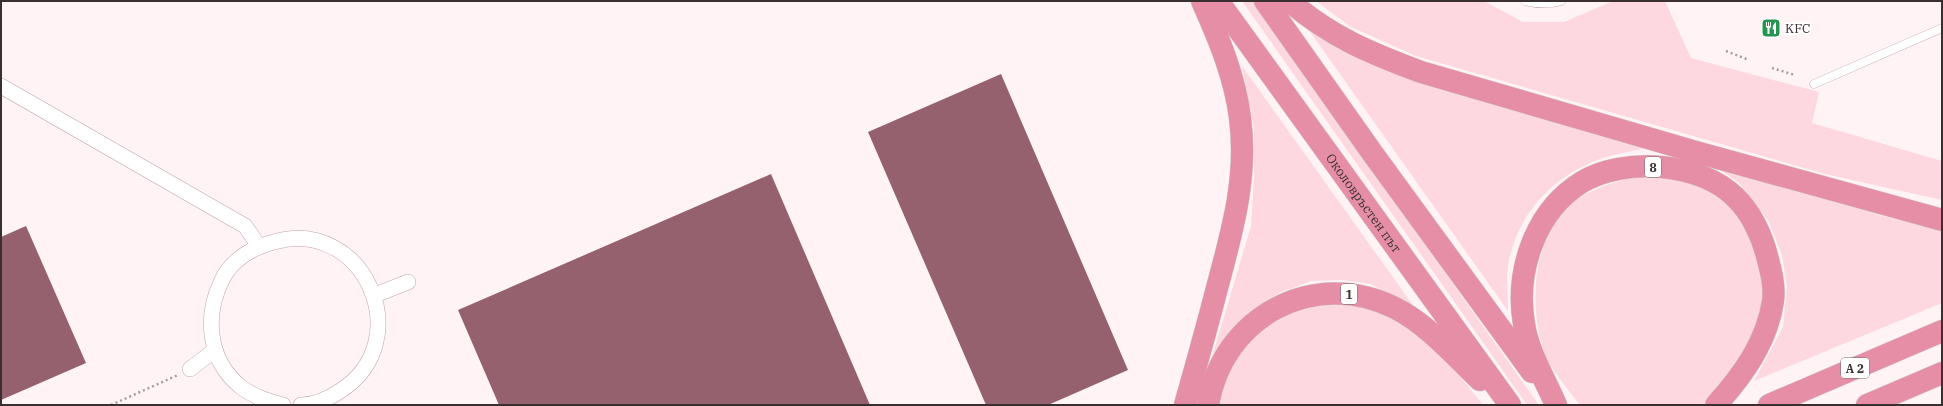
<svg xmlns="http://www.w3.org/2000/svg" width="1943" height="406" font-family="'IBM Plex Serif',serif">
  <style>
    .green { fill: #fed8e1 }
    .building { fill: #95616f }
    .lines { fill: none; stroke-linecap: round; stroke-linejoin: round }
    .lane-casing { stroke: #bfa5ab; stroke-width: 9 }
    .street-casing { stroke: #bfa5ab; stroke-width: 16 }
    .highway-casing { stroke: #d3d1d2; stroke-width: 23 }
    .path { stroke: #a79c9f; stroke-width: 2.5; stroke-dasharray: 2 3; stroke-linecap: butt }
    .lane { stroke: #fff; stroke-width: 8 }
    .street { stroke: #fff; stroke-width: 15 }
    .highway { stroke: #e78ea7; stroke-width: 22 }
    .labels { text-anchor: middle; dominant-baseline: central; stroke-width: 4; stroke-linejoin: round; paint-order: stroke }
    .shield { fill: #fff; stroke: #746d6f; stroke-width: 1 }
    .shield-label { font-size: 12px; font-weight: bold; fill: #392f31 }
    .poi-label { font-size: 13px; fill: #392f31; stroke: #fff; text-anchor: start }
    .street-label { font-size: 13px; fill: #392f31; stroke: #fff }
  </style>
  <rect width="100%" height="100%" fill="#fff3f6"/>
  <path class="green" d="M1242 1H1253L1539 405H1527Z
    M1316 1H1484L1523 22H1564L1613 1H1665L1691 58 1819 92 1812 123 1942 161V200L1825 174 1416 56 1351 27Z
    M1301 19 1651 147C1633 151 1614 154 1597 160 1550 179 1517 215 1508 265 1506 280 1508 297 1508 311Z
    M1242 66 1415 308 1371 284 1343 280 1311 281 1279 293 1251 311 1233 330 1212 357 1251 226 1254 176V129Z
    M1711 163 1883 216 1942 230V303L1754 381 1783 327 1787 287 1782 255 1768 220 1740 184Z
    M1649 173 1693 180 1728 201 1749 226 1764 289 1754 337 1731 375 1702 405H1580C1572 394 1549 367 1545 355 1528 305 1531 240 1573 203 1592 186 1625 180 1649 173Z
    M1332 301C1345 303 1360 303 1372 307 1424 326 1450 364 1483 405H1220L1222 391 1237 355 1260 327 1294 307Z"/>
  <path class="building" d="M1001 74 1128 370 1048 405H986L868 132Z
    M771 174 870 405H499L458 310Z
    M26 226 86 363 1 400V237Z"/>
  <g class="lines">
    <defs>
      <path id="lane" d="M1525 1C1537 4 1549 5 1561 1
        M1814 84 1942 28"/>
      <path id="street" d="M1 86 245 226 259 246
        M375 295 408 282
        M190 369 215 350
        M283 405C268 401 254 397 241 387 208 361 204 316 222 280 231 260 253 247 274 242 364 216 419 341 340 391 328 399 315 405 301 405"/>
      <g id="highway">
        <path id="s1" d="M1218 1 1510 405"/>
        <path d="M1265 1 1373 154 1532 372"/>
        <path d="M1289 1C1331 37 1370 53 1421 72L1696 152 1942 220"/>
        <path d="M1185 405C1196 366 1207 327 1217 288 1232 232 1248 177 1240 118 1235 77 1219 39 1202 1"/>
        <path d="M1208 405C1222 317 1314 267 1395 308 1427 324 1454 355 1480 380"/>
        <path d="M1556 405C1545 379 1528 352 1524 324 1515 271 1535 211 1582 182 1624 157 1700 162 1735 197 1751 212 1762 236 1767 256 1771 271 1775 286 1773 301 1767 342 1743 375 1716 405"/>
        <path d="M1769 405 1942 331"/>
        <path d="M1867 405 1942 373"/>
      </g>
    </defs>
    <use href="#lane" class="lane-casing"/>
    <use href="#street" class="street-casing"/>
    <use href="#highway" class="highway-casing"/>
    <path class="path" d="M1726 51 1749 60
      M1772 68 1795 75
      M111 405 178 375"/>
    <use href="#lane" class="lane"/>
    <use href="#street" class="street"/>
    <use href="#highway" class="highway"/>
  </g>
  <defs>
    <symbol id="restaurant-square" viewBox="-11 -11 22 22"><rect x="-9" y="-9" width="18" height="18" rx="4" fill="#229651" stroke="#fff"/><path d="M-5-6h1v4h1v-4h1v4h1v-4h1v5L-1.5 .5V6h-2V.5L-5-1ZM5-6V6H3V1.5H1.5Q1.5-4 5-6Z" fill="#fff"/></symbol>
  </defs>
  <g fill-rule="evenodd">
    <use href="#restaurant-square" x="1760" y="17" width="22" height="22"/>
  </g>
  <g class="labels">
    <g class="shield">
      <rect x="1645" y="157" width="16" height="20" rx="3"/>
      <rect x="1341" y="284" width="16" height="20" rx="3"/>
      <rect x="1841" y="358" width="28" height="20" rx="3"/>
    </g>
    <g class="shield-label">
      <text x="1653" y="167">8</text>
      <text x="1349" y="294">1</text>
      <text x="1855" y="368">A 2</text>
    </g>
    <g class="poi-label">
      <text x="1785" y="28">KFC</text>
    </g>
    <g class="street-label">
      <text stroke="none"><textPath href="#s1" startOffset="249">Околовръстен път</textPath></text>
    </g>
  </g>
  <rect width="1943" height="406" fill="none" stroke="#392f31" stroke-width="4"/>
</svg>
